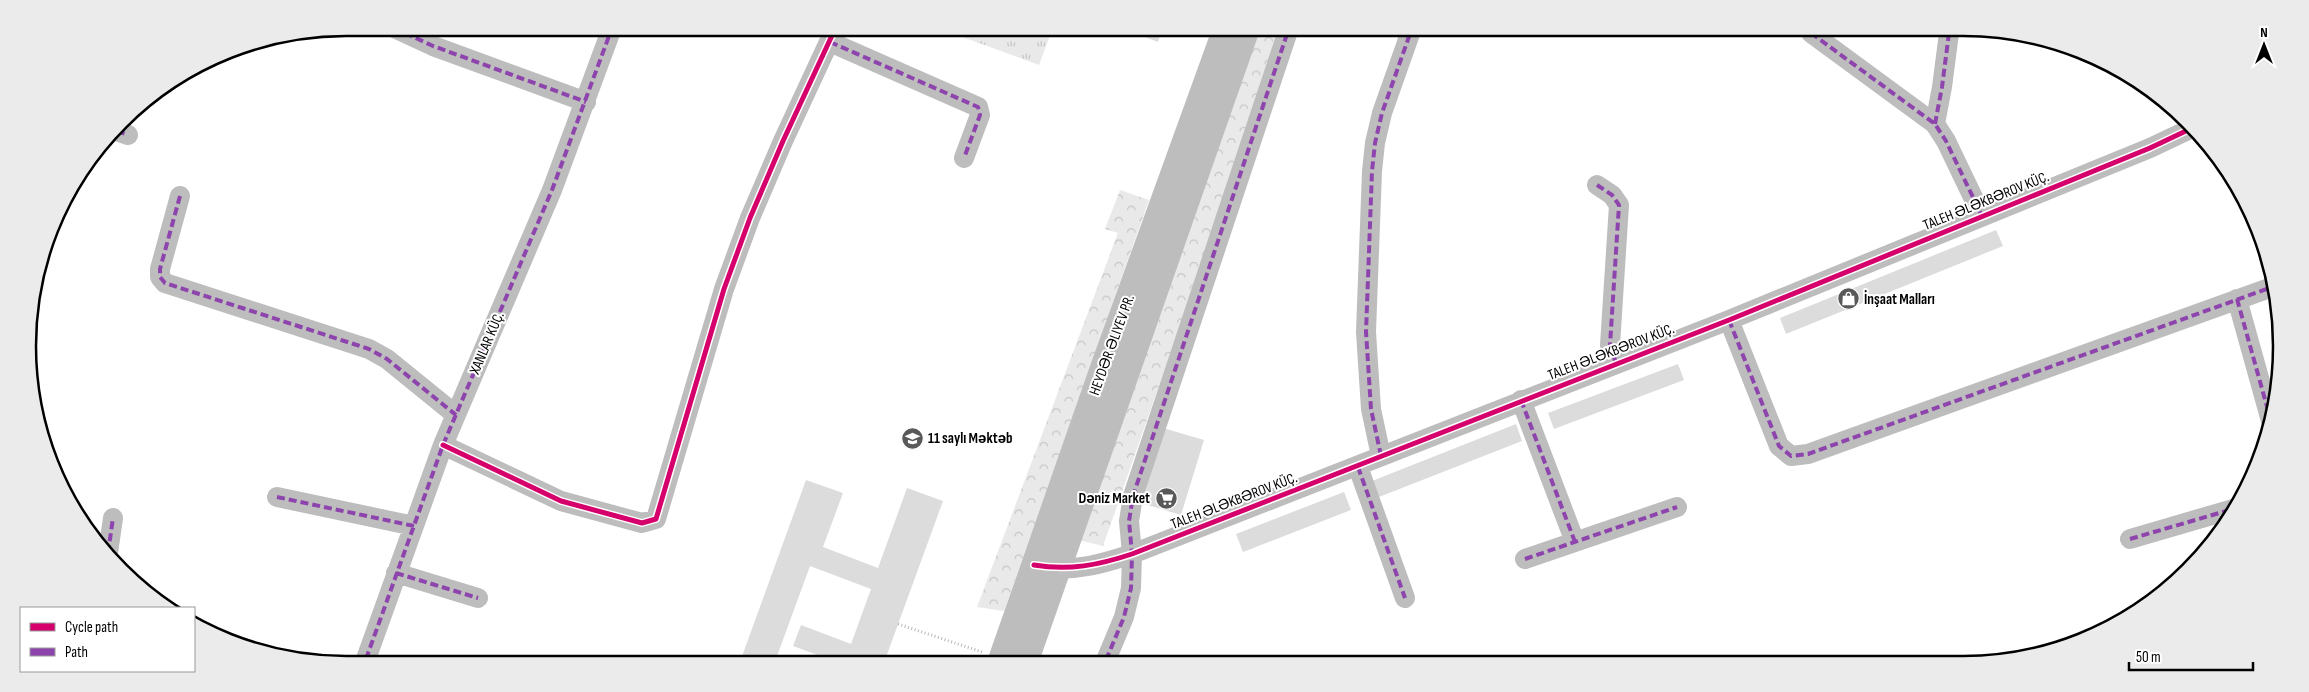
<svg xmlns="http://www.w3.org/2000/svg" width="2309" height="692" font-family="'Sofia Sans Condensed',sans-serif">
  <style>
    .grass { fill: url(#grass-tufts) }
    .forest { fill: url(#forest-crowns) }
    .building { fill: #dcdcdc }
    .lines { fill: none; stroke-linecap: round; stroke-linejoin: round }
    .path { stroke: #b8b8b8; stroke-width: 3; stroke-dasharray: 1 2.5; stroke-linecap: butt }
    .minor { stroke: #bdbdbd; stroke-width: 20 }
    .major { stroke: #bdbdbd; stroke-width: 26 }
    .quiet { stroke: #8e44ad; stroke-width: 4; stroke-dasharray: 8 4; stroke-linecap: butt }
    .cycleway-casing { stroke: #fff; stroke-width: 8 }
    .cycleway { stroke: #d6006c; stroke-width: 5 }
    .labels { text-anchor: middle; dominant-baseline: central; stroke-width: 4; stroke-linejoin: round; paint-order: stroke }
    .street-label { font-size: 15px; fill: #000; stroke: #fff }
    .poi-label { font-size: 15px; font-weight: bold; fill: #000; stroke: #fff; text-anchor: start }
    .rim { fill: none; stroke: #000; stroke-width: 2.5 }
  </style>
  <defs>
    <pattern id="grass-tufts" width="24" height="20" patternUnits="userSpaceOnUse" patternTransform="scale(1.25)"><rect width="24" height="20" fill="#e9e9e9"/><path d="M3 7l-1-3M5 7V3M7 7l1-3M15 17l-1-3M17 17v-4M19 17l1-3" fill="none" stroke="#c6c6c6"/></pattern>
    <pattern id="forest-crowns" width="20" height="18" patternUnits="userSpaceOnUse" patternTransform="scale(1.25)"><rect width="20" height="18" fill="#e9e9e9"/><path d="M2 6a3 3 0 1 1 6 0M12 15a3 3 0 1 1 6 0" fill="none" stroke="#c6c6c6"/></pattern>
  </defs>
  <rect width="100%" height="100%" fill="#fff"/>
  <path class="grass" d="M943 30H1052L1039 65Z"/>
  <path class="forest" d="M1255 31H1283L1103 546 1074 539Z
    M1120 190 1149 200 1004 611 977 607 1118 233 1105 229Z"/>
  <path class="building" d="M1126 30H1162L1158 42Z
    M1996 230 2003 246 1786 334 1780 318Z
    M1678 364 1684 380 1554 429 1548 413Z
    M1516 424 1522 441 1379 497 1372 481Z
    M1163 428 1204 440 1181 515 1141 503Z
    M806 480 843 493 823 547 878 568 907 488 943 501 885 660H831L793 646 801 625 851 644 871 589 810 566 776 659H741Z
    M1344 492 1351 510 1243 552 1236 534Z"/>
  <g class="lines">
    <path class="path" d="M898 624 982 652"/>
    <path class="minor" d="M394 28 433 46 586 102
      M1811 33 1935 124 1946 141 1982 216
      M830 42 978 107 980 115 964 158
      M1935 124 1942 87 1949 33
      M117 131 128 135
      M1597 185 1612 195 1619 205 1610 345 1616 363
      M180 196 160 269V277L165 283 369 349 387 359 456 415
      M2237 299 2271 421
      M1729 320 1779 446 1791 456 1808 454 2275 286
      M1521 400 1575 542
      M443 445 561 501 642 523 656 519 724 289 750 218 783 141 835 29
      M1381 456 1371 409 1366 332 1372 171 1375 143 1382 113 1411 31
      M1358 467 1405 598
      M277 497 414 526
      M2130 539 2233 509
      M108 553 113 518
      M1525 559 1677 507
      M1046 567C1075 572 1105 563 1132 554L1729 320 2150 148 2188 130
      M396 573 478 598
      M366 659 443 445 552 190 612 28
      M1106 660 1124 617 1131 588 1132 554 1129 521 1133 496 1288 31"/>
    <path class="major" d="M1001 660 1103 368 1225 31
      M1026 660 1246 31"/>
    <path class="quiet" d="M394 28 433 46 586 102
      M1811 33 1935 124 1946 141 1982 216
      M830 42 978 107 980 115 964 158
      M1935 124 1942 87 1949 33
      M117 131 128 135
      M1597 185 1612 195 1619 205 1610 345 1616 363
      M180 196 160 269V277L165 283 369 349 387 359 456 415
      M2237 299 2271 421
      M1729 320 1779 446 1791 456 1808 454 2275 286
      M1521 400 1575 542
      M1381 456 1371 409 1366 332 1372 171 1375 143 1382 113 1411 31
      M1358 467 1405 598
      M277 497 414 526
      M2130 539 2233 509
      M108 553 113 518
      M1525 559 1677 507
      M396 573 478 598
      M366 659 443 445 552 190 612 28
      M1106 660 1124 617 1131 588 1132 554 1129 521 1133 496 1288 31"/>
    <defs>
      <path id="cycleway" d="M443 445 561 501 642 523 656 519 724 289 750 218 783 141 835 29
        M1034 565C1069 571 1099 565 1132 554L1729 320 2150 148 2188 130"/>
    </defs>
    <use href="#cycleway" class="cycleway-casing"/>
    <use href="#cycleway" class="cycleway"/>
  </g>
  <defs>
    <symbol id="shop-disc" viewBox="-11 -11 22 22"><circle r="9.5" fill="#595959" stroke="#fff"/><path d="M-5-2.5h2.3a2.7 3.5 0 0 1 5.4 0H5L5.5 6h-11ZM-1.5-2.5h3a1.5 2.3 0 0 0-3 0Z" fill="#fff"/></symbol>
    <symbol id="school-disc" viewBox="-11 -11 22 22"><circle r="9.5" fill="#595959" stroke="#fff"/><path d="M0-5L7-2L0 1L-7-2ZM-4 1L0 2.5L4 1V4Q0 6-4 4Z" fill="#fff"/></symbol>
    <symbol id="supermarket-disc" viewBox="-11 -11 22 22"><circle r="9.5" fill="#595959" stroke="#fff"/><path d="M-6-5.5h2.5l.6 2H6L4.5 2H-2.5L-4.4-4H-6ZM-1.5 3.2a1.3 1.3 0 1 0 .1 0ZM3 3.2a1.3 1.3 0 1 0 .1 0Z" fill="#fff"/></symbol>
  </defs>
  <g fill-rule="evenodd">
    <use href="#shop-disc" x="1836" y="286" width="25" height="25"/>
    <use href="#school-disc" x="900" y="426" width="25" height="25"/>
    <use href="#supermarket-disc" x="1154" y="486" width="25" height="25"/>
  </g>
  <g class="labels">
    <g class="street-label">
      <text transform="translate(1986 201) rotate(-22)">TALEH ƏLƏKBƏROV KÜÇ.</text>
      <text transform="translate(487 343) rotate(-67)">XANLAR KÜÇ.</text>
      <text transform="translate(1112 345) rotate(-70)">HEYDƏR ƏLIYEV PR.</text>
      <text transform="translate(1611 352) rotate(-21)">TALEH ƏLƏKBƏROV KÜÇ.</text>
      <text transform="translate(1234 501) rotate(-21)">TALEH ƏLƏKBƏROV KÜÇ.</text>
    </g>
    <g class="poi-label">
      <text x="1864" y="299">İnşaat Malları</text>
      <text x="928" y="438">11 saylı Məktəb</text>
      <text x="1150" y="498" text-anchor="end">Dəniz Market</text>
    </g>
  </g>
  <path d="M0 0H2309V692H0ZM346 36H1963A310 310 0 0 1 2273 346V346A310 310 0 0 1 1963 656H346A310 310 0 0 1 36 346V346A310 310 0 0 1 346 36Z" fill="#ebebeb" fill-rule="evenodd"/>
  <path class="rim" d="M346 36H1963A310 310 0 0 1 2273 346V346A310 310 0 0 1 1963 656H346A310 310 0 0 1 36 346V346A310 310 0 0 1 346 36Z"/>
  <rect x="20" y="607" width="175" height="65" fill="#ffffff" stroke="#999999"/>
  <rect x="30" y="623" width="25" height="8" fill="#d6006c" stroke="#999999"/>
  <text x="65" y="632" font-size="15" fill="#000000">Cycle path</text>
  <rect x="30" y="648" width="25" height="8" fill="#8e44ad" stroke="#999999"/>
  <text x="65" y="657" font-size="15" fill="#000000">Path</text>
  <g transform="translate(2264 45)" stroke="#ffffff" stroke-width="4" paint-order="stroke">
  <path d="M0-4L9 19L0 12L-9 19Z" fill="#000000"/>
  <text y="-8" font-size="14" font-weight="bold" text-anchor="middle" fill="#000000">N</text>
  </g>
  <path d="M2129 662v8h124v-8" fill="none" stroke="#000000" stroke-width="2.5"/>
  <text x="2136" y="662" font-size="15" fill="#000000" stroke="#ffffff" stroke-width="4" paint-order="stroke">50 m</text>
</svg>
